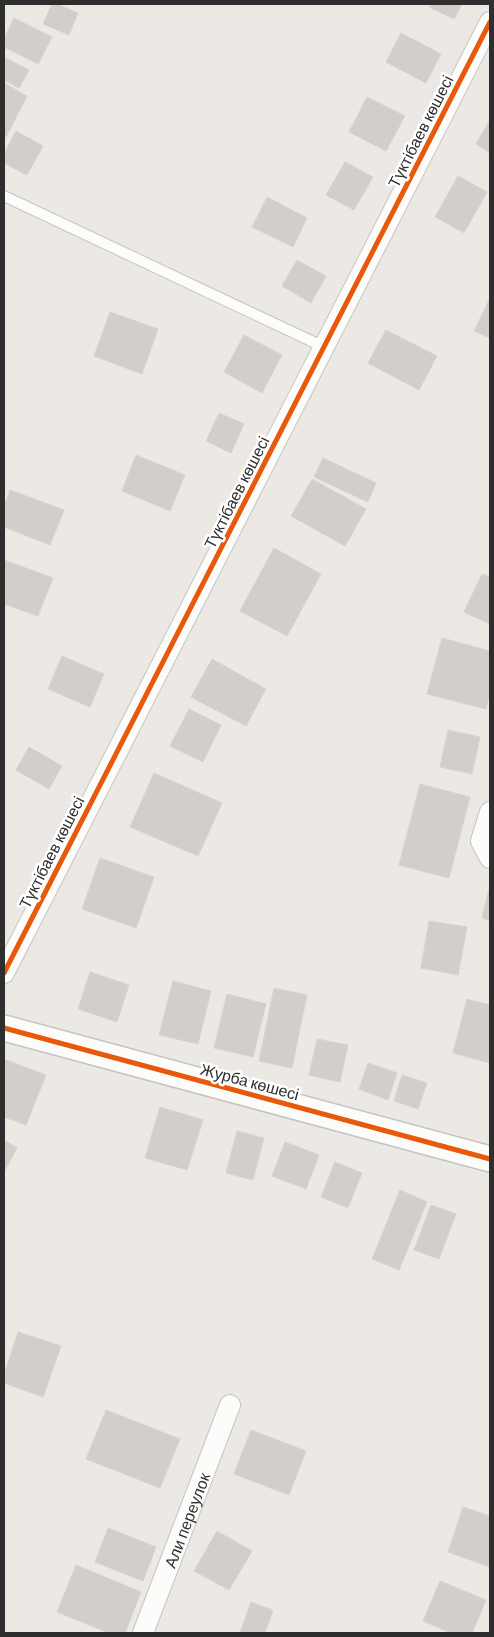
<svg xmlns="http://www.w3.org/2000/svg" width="494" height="1637" font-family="Barlow,sans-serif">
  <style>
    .building { fill: #d1cecb; stroke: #d7d4d0 }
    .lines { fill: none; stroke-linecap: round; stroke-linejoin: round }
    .service-casing { stroke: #c5c4c5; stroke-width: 12 }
    .minor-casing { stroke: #c5c4c5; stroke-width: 22 }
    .tertiary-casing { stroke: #c5c4c5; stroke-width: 28 }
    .service { stroke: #fcfcfb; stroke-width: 10 }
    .minor { stroke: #fcfcfb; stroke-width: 20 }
    .tertiary { stroke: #fcfcfb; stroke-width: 25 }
    .cycleway-casing { stroke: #fff; stroke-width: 8 }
    .cycleway { stroke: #e8590c; stroke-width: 5 }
    .labels { text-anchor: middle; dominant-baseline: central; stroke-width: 5; stroke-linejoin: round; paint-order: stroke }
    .street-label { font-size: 16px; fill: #2e2e2e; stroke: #fff }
  </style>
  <rect width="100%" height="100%" fill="#ece8e4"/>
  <path class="building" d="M52 4H57L78 13 69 35 43 24Z
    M431 4H462L454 19 429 7Z
    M14 18 52 37 38 64 4 47V39Z
    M401 33 441 54 426 83 386 62Z
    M4 57 29 70 19 88 4 80Z
    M4 83 27 96 6 137 4 136Z
    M367 97 405 116 386 151 349 132Z
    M490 120V153L476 144Z
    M16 131 43 146 27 175 4 163V154Z
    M345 162 373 177 354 210 326 195Z
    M458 176 487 192 464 233 435 217Z
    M267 197 307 218 293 247 252 227Z
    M297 260 326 276 311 303 282 286Z
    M490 298V338L474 331Z
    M110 312 158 329 142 374 94 356Z
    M386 330 437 356 419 390 368 363Z
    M244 335 282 355 262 393 224 372Z
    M219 413 244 424 231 453 206 441Z
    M136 455 185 475 170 511 122 491Z
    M323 458 376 483 368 502 314 477Z
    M312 479 366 509 345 546 291 516Z
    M10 490 64 510 50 545 4 527V507Z
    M274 548 321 574 287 636 240 611Z
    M4 560 53 578 38 616 4 604Z
    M482 574 490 577V624L464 612Z
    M442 638 490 651V691L486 709 427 694Z
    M62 656 104 674 90 707 48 689Z
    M212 659 266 689 246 726 191 697Z
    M189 709 221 725 203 762 170 746Z
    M448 730 480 737 472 774 440 767Z
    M29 747 62 766 49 789 16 770Z
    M154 773 222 803 198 856 130 827Z
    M420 784 470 797 449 878 399 865Z
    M100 858 154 877 136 928 82 909Z
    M489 889H490V921L482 918Z
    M429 921 467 927 458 975 421 968Z
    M90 972 129 985 117 1022 78 1009Z
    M173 981 211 991 198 1044 159 1035Z
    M274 988 307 995 292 1068 259 1061Z
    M227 994 266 1004 253 1057 214 1048Z
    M467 999 490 1005V1063L453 1053Z
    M317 1039 348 1045 340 1082 309 1075Z
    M4 1059 46 1075 26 1125 4 1117Z
    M368 1063 397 1073 388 1100 359 1089Z
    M402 1075 427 1083 418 1109 394 1101Z
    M160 1107 203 1120 187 1170 145 1158Z
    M237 1131 264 1138 253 1180 226 1173Z
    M4 1140 17 1148 4 1172Z
    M285 1142 319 1155 306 1189 272 1176Z
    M335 1162 362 1173 348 1208 321 1197Z
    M400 1190 427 1202 399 1270 372 1259Z
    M431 1205 456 1214 439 1259 414 1250Z
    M18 1332 61 1346 43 1397 4 1383V1375Z
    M106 1410 180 1439 160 1488 86 1459Z
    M251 1430 306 1451 289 1495 234 1474Z
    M463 1507 490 1516V1567L448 1552Z
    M108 1528 156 1547 143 1581 95 1562Z
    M217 1531 252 1551 229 1590 194 1571Z
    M76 1565 141 1592 125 1633H109L57 1612Z
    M440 1581 486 1600 472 1633H451L423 1621Z
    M251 1602 273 1610 265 1633H240Z"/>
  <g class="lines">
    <defs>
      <path id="service" d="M4 196 324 347"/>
      <g id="minor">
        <path d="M490 812 481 841 490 858"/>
        <path d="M4 973 490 22"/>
        <path id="s1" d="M143 1633 230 1405"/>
      </g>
      <path id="tertiary" d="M4 1028 490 1159"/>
    </defs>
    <use href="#service" class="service-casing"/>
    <use href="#minor" class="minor-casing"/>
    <use href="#tertiary" class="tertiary-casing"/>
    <use href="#service" class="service"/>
    <use href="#minor" class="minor"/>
    <use href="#tertiary" class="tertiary"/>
    <defs>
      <path id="cycleway" d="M4 973 490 22
        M4 1028 490 1159"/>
    </defs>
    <use href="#cycleway" class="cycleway-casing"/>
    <use href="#cycleway" class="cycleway"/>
  </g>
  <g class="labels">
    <g class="street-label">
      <text transform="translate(420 131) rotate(-63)">Түктібаев көшесі</text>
      <text transform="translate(236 492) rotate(-63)">Түктібаев көшесі</text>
      <text transform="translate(51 852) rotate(-63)">Түктібаев көшесі</text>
      <text transform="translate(250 1081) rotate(15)">Журба көшесі</text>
      <text stroke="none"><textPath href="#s1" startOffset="121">Али переулок</textPath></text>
    </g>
  </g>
  <rect width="494" height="1637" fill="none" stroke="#2e2e2e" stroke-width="10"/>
</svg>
